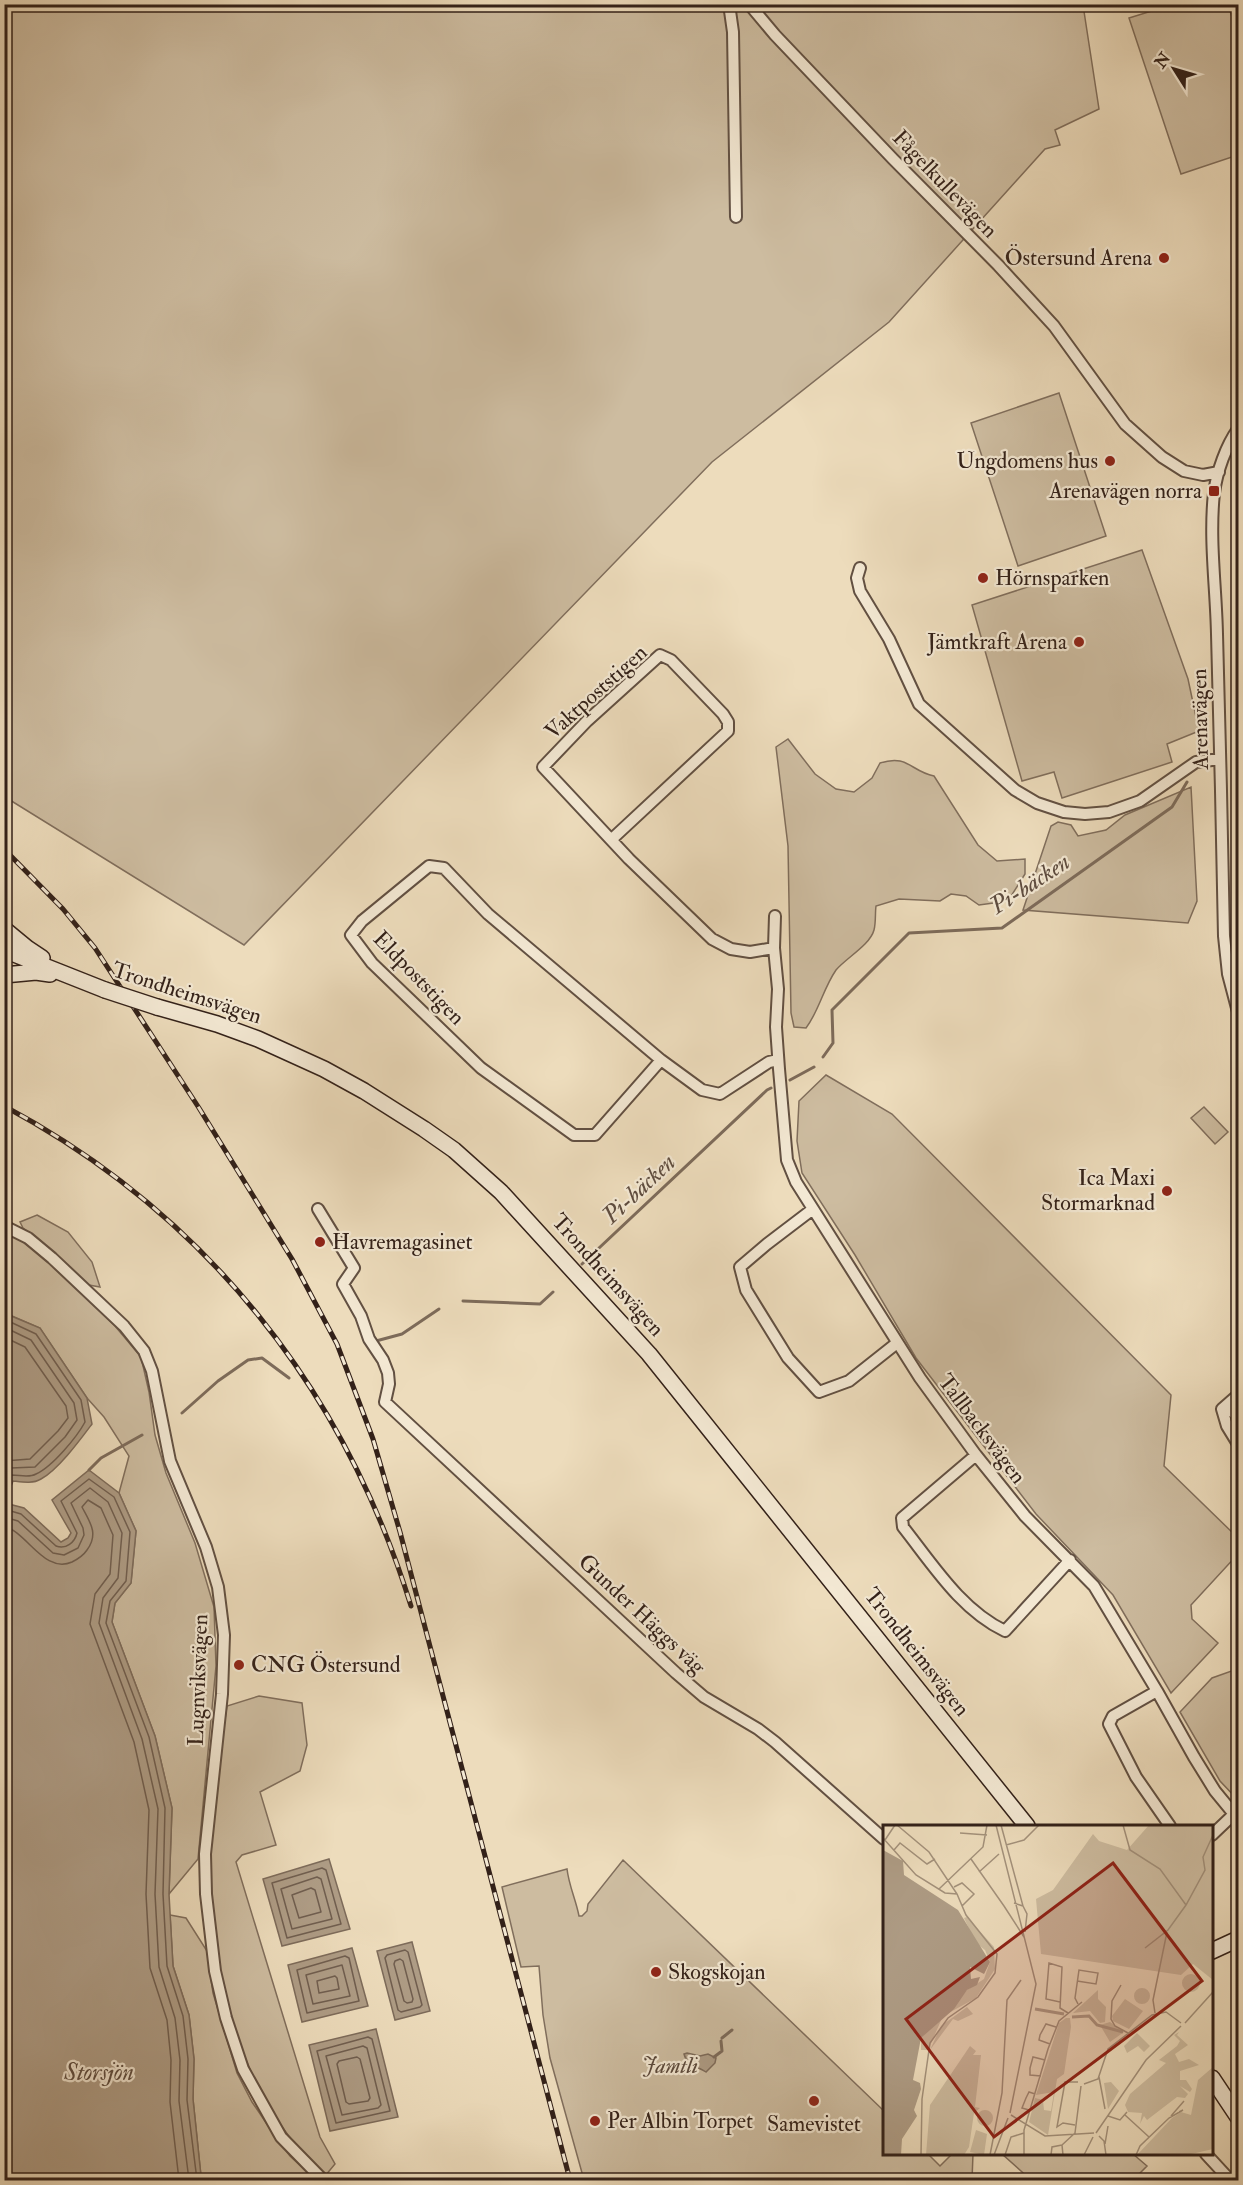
<svg xmlns="http://www.w3.org/2000/svg" width="1243" height="2185" font-family="'IM FELL Double Pica',serif">
  <style>
    .green { fill: #cdbca0; stroke: #806e5c; stroke-width: 1.5 }
    .water { fill: #ae9c85; stroke: #7d6b5a; stroke-width: 1.5 }
    .lines { fill: none; stroke-linecap: round; stroke-linejoin: round }
    .shore { stroke: #705e4f; stroke-width: 1.5 }
    .stream { stroke: #7d6b5a; stroke-width: 3 }
    .street-casing { stroke: #625042; stroke-width: 14 }
    .secondary-casing { stroke: #332119; stroke-width: 18 }
    .street { stroke: #f3e8d3; stroke-width: 10 }
    .secondary { stroke: #f3e8d3; stroke-width: 15 }
    .rail-casing { stroke: #332119; stroke-width: 5 }
    .rail { stroke: #f3e8d3; stroke-width: 3; stroke-dasharray: 9; stroke-linecap: butt }
    .secondary-bridge-casing { stroke: #332119; stroke-width: 18; stroke-linecap: butt }
    .secondary-bridge { stroke: #f3e8d3; stroke-width: 15 }
    .poi-dot { fill: #8f2418; stroke: #f3e8d3; stroke-width: 2 }
    .labels { text-anchor: middle; dominant-baseline: central; stroke-width: 4.5; stroke-linejoin: round; paint-order: stroke }
    .street-label { font-size: 22px; fill: #332119; stroke: #f3e8d3 }
    .poi-label { font-size: 22px; fill: #332119; stroke: #f3e8d3; text-anchor: end }
    .park-label { font-size: 22px; font-style: italic; fill: #5a483b; stroke: #f3e8d3 }
    .water-label { font-size: 24px; font-style: italic; fill: #5e4c3f; stroke: #f3e8d3 }
    .inset-river { fill: none; stroke: #ae9c85; stroke-width: 3 }
    .inset-road { fill: none; stroke: #a3917b; stroke-width: 1.5 }
    .view { fill: #8f2418; fill-opacity: 0.15; stroke: #8f2418; stroke-width: 3 }
    .inset-edge { fill: none; stroke: #332119; stroke-width: 3 }
  </style>
  <rect width="100%" height="100%" fill="#eddcbc"/>
  <filter id="stains"><feTurbulence type="fractalNoise" baseFrequency=".00333" numOctaves="4"/><feColorMatrix values="0 0 0 0 .2 0 0 0 0 .09 0 0 0 0 .02 0 0 0 .5 -.17"/></filter>
  <radialGradient id="worn" r=".72"><stop offset=".6" stop-color="#630" stop-opacity="0"/><stop offset="1" stop-color="#630" stop-opacity=".3"/></radialGradient>
  <path class="green" d="M4 5H1083L1099 109 1055 130 1060 145 1045 149 889 322 712 462 244 945 5 797Z
    M1171 5H1228L1238 35V155L1181 174 1129 18Z
    M1059 393 1106 536 1018 566 971 423Z
    M1142 550 1188 679 1199 731 1167 744 1172 762 1062 798 1054 772 1022 781 972 605Z
    M788 739 815 774 836 789 854 792 872 778 880 763C908 754 910 771 934 776L978 845 997 861 1025 859V874L1008 901 979 905 966 896 951 894 940 901 899 899 876 906C875 913 876 923 874 930 870 945 846 958 836 970 823 989 819 1011 806 1028L794 1027 791 1013 788 846 776 747Z
    M1191 787 1197 901 1188 923 1023 910 1051 826 1058 822 1071 825 1078 836 1106 830 1125 815Z
    M826 1075 892 1114 1171 1395 1164 1466 1238 1538V1554L1191 1605 1192 1619 1218 1643 1171 1693 1113 1595 1036 1514 916 1358 855 1255 802 1173 797 1141 799 1101Z
    M1204 1107 1228 1132 1215 1144 1191 1118Z
    M37 1215 68 1232 92 1262 100 1287 89 1285 51 1250 23 1228 20 1222Z
    M5 1232 11 1233 47 1260 115 1326 141 1357 149 1392 155 1435 166 1473 195 1543 214 1607 216 1666 198 1859 169 1894 172 1808 155 1736 112 1622 115 1603 131 1583 136 1531 119 1493 129 1456 104 1417 87 1398 40 1328 5 1313Z
    M1237 1669 1238 1670V1800L1220 1781 1180 1712 1212 1678Z
    M259 1696 302 1703 307 1745 300 1771 260 1792 276 1845 242 1855 236 1862 320 2137 335 2164 325 2176C313 2163 299 2150 288 2135 230 2059 208 1945 211 1850 212 1802 220 1753 227 1706Z
    M623 1860 884 2111V2154H928L940 2166 952 2154H973L972 2180H584L550 2058 543 2015 539 1966 521 1967 502 1887 567 1869C569 1886 576 1900 579 1916H582L587 1911 588 1904Z
    M170 1915 186 1918 207 1951 213 1993 237 2073 252 2102 273 2133 290 2156 316 2180H209L201 2176 193 2099 194 2059 189 2015 173 1966Z
    M1002 2154H1133L1147 2166 1133 2180H1031Z"/>
  <path class="water" d="M4 1313 40 1328 87 1398 92 1424C80 1440 58 1470 41 1479 33 1484 22 1482 13 1481L10 1489 4 1488Z
    M89 1470 119 1493 136 1531 131 1583 115 1603 112 1622 155 1736 172 1808 169 1894 173 1966 189 2015 194 2059 193 2099 201 2176 209 2180H5V1503L24 1508 61 1542 68 1538 71 1533 52 1500Z
    M329 1859 350 1929 282 1946 263 1879Z
    M412 1942 430 2011 395 2020 377 1951Z
    M352 1948 368 2006 302 2022 288 1965Z
    M376 2029 398 2117 330 2131 309 2045Z
    M687 2053 700 2056 708 2054 716 2058 715 2063 706 2072C697 2066 687 2066 684 2054Z"/>
  <g class="lines">
    <path class="shore" d="M4 1319 36 1334 81 1400 85 1422C77 1437 52 1467 36 1474 29 1478 20 1475 12 1475L4 1482
      M4 1327 31 1340 74 1403 77 1420 65 1437 35 1467 11 1468 4 1471
      M4 1337 25 1347 66 1406 68 1418 58 1431 30 1459 4 1461
      M4 1509 21 1514 56 1546C66 1550 75 1542 77 1533L61 1501 89 1479 114 1497 130 1532 126 1581 110 1601 106 1623 149 1737 165 1808 163 1894 167 1966 183 2016 188 2059 187 2100 197 2180
      M4 1517 18 1521 53 1553 64 1555 78 1548 84 1535 83 1528 71 1503 90 1488 108 1502 122 1533 118 1578 103 1598 99 1623 142 1739 158 1809 155 1894 159 1967 175 2018 180 2060 179 2101 189 2180
      M4 1526C28 1533 44 1574 72 1562 78 1559 83 1556 87 1550 99 1534 90 1522 82 1507L88 1500 101 1508 113 1535 110 1574 95 1594 90 1624 134 1742 149 1810 146 1894 150 1968 167 2020 171 2060 170 2102 179 2180
      M322 1868 326 1870 341 1924 287 1938 272 1883Z
      M317 1877 321 1879 332 1919 292 1929 281 1889Z
      M311 1888 315 1890 321 1912 299 1918 292 1895Z
      M405 1950 408 1952 422 2005 420 2007 401 2012 398 2010 385 1958 387 1955Z
      M345 1956 349 1958 359 2001 307 2013 297 1970Z
      M400 1959 403 1961 413 1999 412 2002 407 2003 404 2001 394 1964 395 1961Z
      M342 1965 350 1996 313 2004 306 1975Z
      M335 1976 337 1978 339 1989 319 1993 317 1981Z
      M368 2037 372 2039 390 2111 336 2123 317 2051Z
      M363 2046 367 2048 381 2105 378 2108 342 2115 326 2056Z
      M357 2057 360 2059 370 2098 368 2101 349 2104 346 2102 337 2064 339 2061Z"/>
    <path class="stream" d="M823 1057 833 1043 832 1010 909 933 1002 928 1172 807 1187 782
      M790 1080 814 1067
      M582 1264 767 1090 771 1088
      M463 1301 540 1304 553 1292
      M376 1341 402 1334 439 1309
      M182 1413 218 1381 248 1360 262 1358 289 1378
      M89 1470 101 1458 142 1435
      M722 2038 732 2030
      M714 2057 722 2051 721 2041"/>
    <defs>
      <path id="street" d="M729 4 733 32 736 217
        M749 4 775 35 893 159 998 265 1054 326 1125 424 1162 457 1184 471 1203 475 1219 472
        M1238 429C1226 446 1217 471 1214 493 1209 539 1216 587 1217 634 1220 735 1222 835 1224 936L1228 974 1238 1012
        M860 568 857 578 860 591 889 639 919 704 1015 790 1037 803 1064 812 1085 814 1109 812 1140 801 1196 762 1220 759
        M612 839 728 731V722L723 714 671 660 660 655 587 721 543 767 629 859 712 939 731 949 750 952 774 948
        M775 916 774 948 778 989 776 1027 779 1069 787 1160 796 1182 920 1378 976 1455 1025 1516 1094 1586 1157 1691 1194 1757 1215 1791 1238 1819
        M661 1060 595 1135H574L481 1068 372 963 351 935 362 921 429 866 444 868 488 914 661 1060 702 1090 720 1094 769 1062 778 1060
        M318 1209 354 1268 343 1284 361 1316 369 1339 383 1360 388 1373 389 1384 385 1402 676 1673 704 1697 758 1729 775 1742 884 1839
        M813 1209 767 1244 740 1267 746 1290 788 1358 819 1392 849 1381 897 1343
        M4 1226 28 1238 52 1258 124 1326 144 1351 152 1371 170 1461 206 1547 218 1587 224 1635 222 1694 205 1854 206 1894 215 1971 226 2018 243 2069 281 2137 323 2180
        M1238 1395 1222 1409 1227 1426 1238 1444
        M1227 1405 1238 1418
        M976 1455 902 1518 903 1527C933 1565 961 1610 1005 1631L1070 1560
        M1157 1691 1113 1716 1109 1724 1136 1777 1170 1826
        M1212 1835 1234 1814
        M1206 2154 1230 2180"/>
      <path id="secondary" d="M4 929 27 948 42 958
        M4 950 105 990
        M4 975 36 972 50 974
        M157 1007 217 1024 258 1039 324 1069 364 1091 424 1129 454 1150 501 1192 649 1354 1027 1826
        M1212 1951 1238 1939
        M1212 2078 1238 2117"/>
    </defs>
    <use href="#street" class="street-casing"/>
    <use href="#secondary" class="secondary-casing"/>
    <use href="#street" class="street"/>
    <use href="#secondary" class="secondary"/>
    <defs>
      <path id="rail" d="M4 849 63 909 95 948 199 1108 292 1259 337 1344 373 1439 400 1532 570 2180
        M4 1106C206 1214 344 1389 411 1606"/>
    </defs>
    <use href="#rail" class="rail-casing"/>
    <use href="#rail" class="rail"/>
    <defs>
      <path id="secondary-bridge" d="M105 990 157 1007"/>
    </defs>
    <use href="#secondary-bridge" class="secondary-bridge-casing"/>
    <use href="#secondary-bridge" class="secondary-bridge"/>
  </g>
  <g class="poi-dot">
    <circle cx="1164" cy="258" r="6"/>
    <circle cx="1110" cy="461" r="6"/>
    <rect x="1208" y="485" width="12" height="12" rx="3"/>
    <circle cx="983" cy="578" r="6"/>
    <circle cx="1079" cy="642" r="6"/>
    <circle cx="1167" cy="1191" r="6"/>
    <circle cx="320" cy="1242" r="6"/>
    <circle cx="239" cy="1665" r="6"/>
    <circle cx="656" cy="1972" r="6"/>
    <circle cx="814" cy="2101" r="6"/>
    <circle cx="595" cy="2121" r="6"/>
  </g>
  <g class="labels">
    <g class="street-label">
      <text transform="translate(945 184) rotate(46)">Fågelkullevägen</text>
      <text transform="translate(596 692) rotate(-42)">Vaktpoststigen</text>
      <text transform="translate(1200 719) rotate(-91)">Arenavägen</text>
      <text transform="translate(419 978) rotate(46)">Eldpoststigen</text>
      <text transform="translate(187 993) rotate(18)">Trondheimsvägen</text>
      <text transform="translate(608 1275) rotate(48)">Trondheimsvägen</text>
      <text transform="translate(982 1429) rotate(53)">Tallbacksvägen</text>
      <text transform="translate(642 1614) rotate(43)">Gunder Häggs väg</text>
      <text transform="translate(917 1652) rotate(52)">Trondheimsvägen</text>
      <text transform="translate(198 1680) rotate(-88)">Lugnviksvägen</text>
    </g>
    <g class="poi-label">
      <text x="1152" y="258">Östersund Arena</text>
      <text x="1098" y="461">Ungdomens hus</text>
      <text x="1202" y="491">Arenavägen norra</text>
      <text x="995" y="578" text-anchor="start">Hörnsparken</text>
      <text x="1067" y="642">Jämtkraft Arena</text>
      <text x="1155" y="1178">Ica Maxi<tspan x="1155" dy="25">Stormarknad</tspan></text>
      <text x="332" y="1242" text-anchor="start">Havremagasinet</text>
      <text x="251" y="1665" text-anchor="start">CNG Östersund</text>
      <text x="668" y="1972" text-anchor="start">Skogskojan</text>
      <text x="607" y="2121" text-anchor="start">Per Albin Torpet</text>
      <text x="814" y="2124" text-anchor="middle">Samevistet</text>
    </g>
    <g class="park-label">
      <text x="670" y="2066">Jamtli</text>
    </g>
    <g class="water-label">
      <text transform="translate(1030 884) rotate(-33)">Pi-bäcken</text>
      <text transform="translate(639 1189) rotate(-43)">Pi-bäcken</text>
      <text x="99" y="2072">Storsjön</text>
    </g>
  </g>
  <g transform="translate(883 1825)">
    <rect width="330" height="330" fill="#eddcbc"/>
    <path d="M266 0H330V155L310 139 298 150 158 129 153 74 170 65 210 9 216 16 244 25ZM84 92 111 122 112 144 93 173 62 190 84 165 101 154 107 137 102 125 93 118 81 93ZM299 158a9 9 0 1 1 18 0a9 9 0 1 1-18 0ZM251 171a8 8 0 1 1 16 0a8 8 0 1 1-16 0ZM215 165V174L223 182 222 197 217 198 207 186 190 188ZM242 174 260 186 246 204 230 196 229 191ZM84 182 90 189 75 196 70 194 47 225 58 201ZM60 191 45 225H38V213ZM183 193H187L188 202 181 249 174 254 165 310 146 297 152 273 160 275 161 285 168 286 171 267 153 270 176 198ZM227 197 241 207 227 217 217 200ZM296 207 294 210 305 220 292 229 296 237 306 234 316 240 297 246V255H303L309 264 307 267 297 261 305 269 302 273 294 272 264 295 261 291 257 299 259 288 245 287 242 280 247 269 283 238 276 235 294 221 297 216 291 210ZM254 208 267 221 261 227 255 221 244 228 241 221ZM87 221 93 226 90 230H98L92 282 97 283 91 288 86 322 81 330H43L47 280ZM330 242V324L304 330H254L289 293 298 287 308 290 315 255ZM228 257 236 266 225 284 221 258ZM94 293a8 8 0 1 1 16 0a8 8 0 1 1-16 0ZM93 305 104 309 101 330 87 327Z" fill="#cdbca0"/>
    <path d="M0 25 20 36 21 50 75 85 107 137 101 149 87 142 88 154 97 152 94 160 84 165 71 184 38 213 30 255 37 258 38 264 31 285 34 291 19 314 18 330H0Z" fill="#ae9c85"/>
    <path class="inset-river" d="M152 184 181 189M189 192 206 191 214 200 240 207"/>
    <path class="inset-road" d="M14 0 46 27 74 69M113 0 153 159 127 288M118 0 140 81 131 78M240 0 247 25 277 44 303 80M77 8 104 10M0 13 33 50 62 68 74 69 83 90 114 129 112 148 95 172 65 193 47 218 39 274 38 330M2 15 12 0M123 20 141 15 156 0M11 25 17 18 44 39 52 34M88 34 121 81M96 47 116 29M71 62 79 58 91 69 79 81M56 64 100 22 104 0M121 81 141 112M140 81 144 89 142 107M262 123 285 105 303 80 322 45 320 32 330 10M194 156 213 159 215 148 196 145 192 173 195 179M238 160 229 176 228 194 232 201 245 208M177 177 163 174 166 138 179 142 177 183 185 188M272 188 270 175 284 107M302 198 330 167M167 219 156 215 157 210 163 199 173 202M158 251 147 250V243L150 232 162 235M216 252 222 284M201 259 215 254 225 224 269 190 283 187 298 198M146 285 139 283 143 273 146 267 152 269M128 290 162 311 211 308M242 290 266 312M225 291 237 295 244 287M288 291 301 276M192 300 180 298 174 302 182 257H195M213 308 263 235 298 201M216 311 221 316 223 330M222 319 225 301M107 330 119 268 124 175 138 155M111 330 125 293M122 330 128 312 141 308M141 330V305L165 224 176 196 199 177M168 330 169 322 179 320M180 330 179 320 192 308 198 261M201 330 210 312M253 330 257 321 286 293 300 285 296 287"/>
    <path class="view" d="M230 38 319 156 111 312 23 194Z"/>
    <rect width="330" height="330" class="inset-edge"/>
  </g>
  <rect width="1243" height="2185" fill="none" stroke="#eddcbc" stroke-width="24"/>
  <rect x="6" y="6" width="1231" height="2173" fill="none" stroke="#332119" stroke-width="3"/>
  <rect x="12" y="12" width="1219" height="2161" fill="none" stroke="#332119" stroke-width="1.5"/>
  <g transform="translate(1174 69) rotate(307)" stroke="#f3e8d3" stroke-width="4.5" paint-order="stroke">
  <path d="M0-4.5L10 22L0 15L-10 22Z" fill="#332119"/>
  <text y="-9" font-size="16" font-weight="bold" text-anchor="middle" fill="#332119">N</text>
  </g>
  <rect width="100%" height="100%" filter="url(#stains)"/>
  <rect width="100%" height="100%" fill="url(#worn)"/>
</svg>
